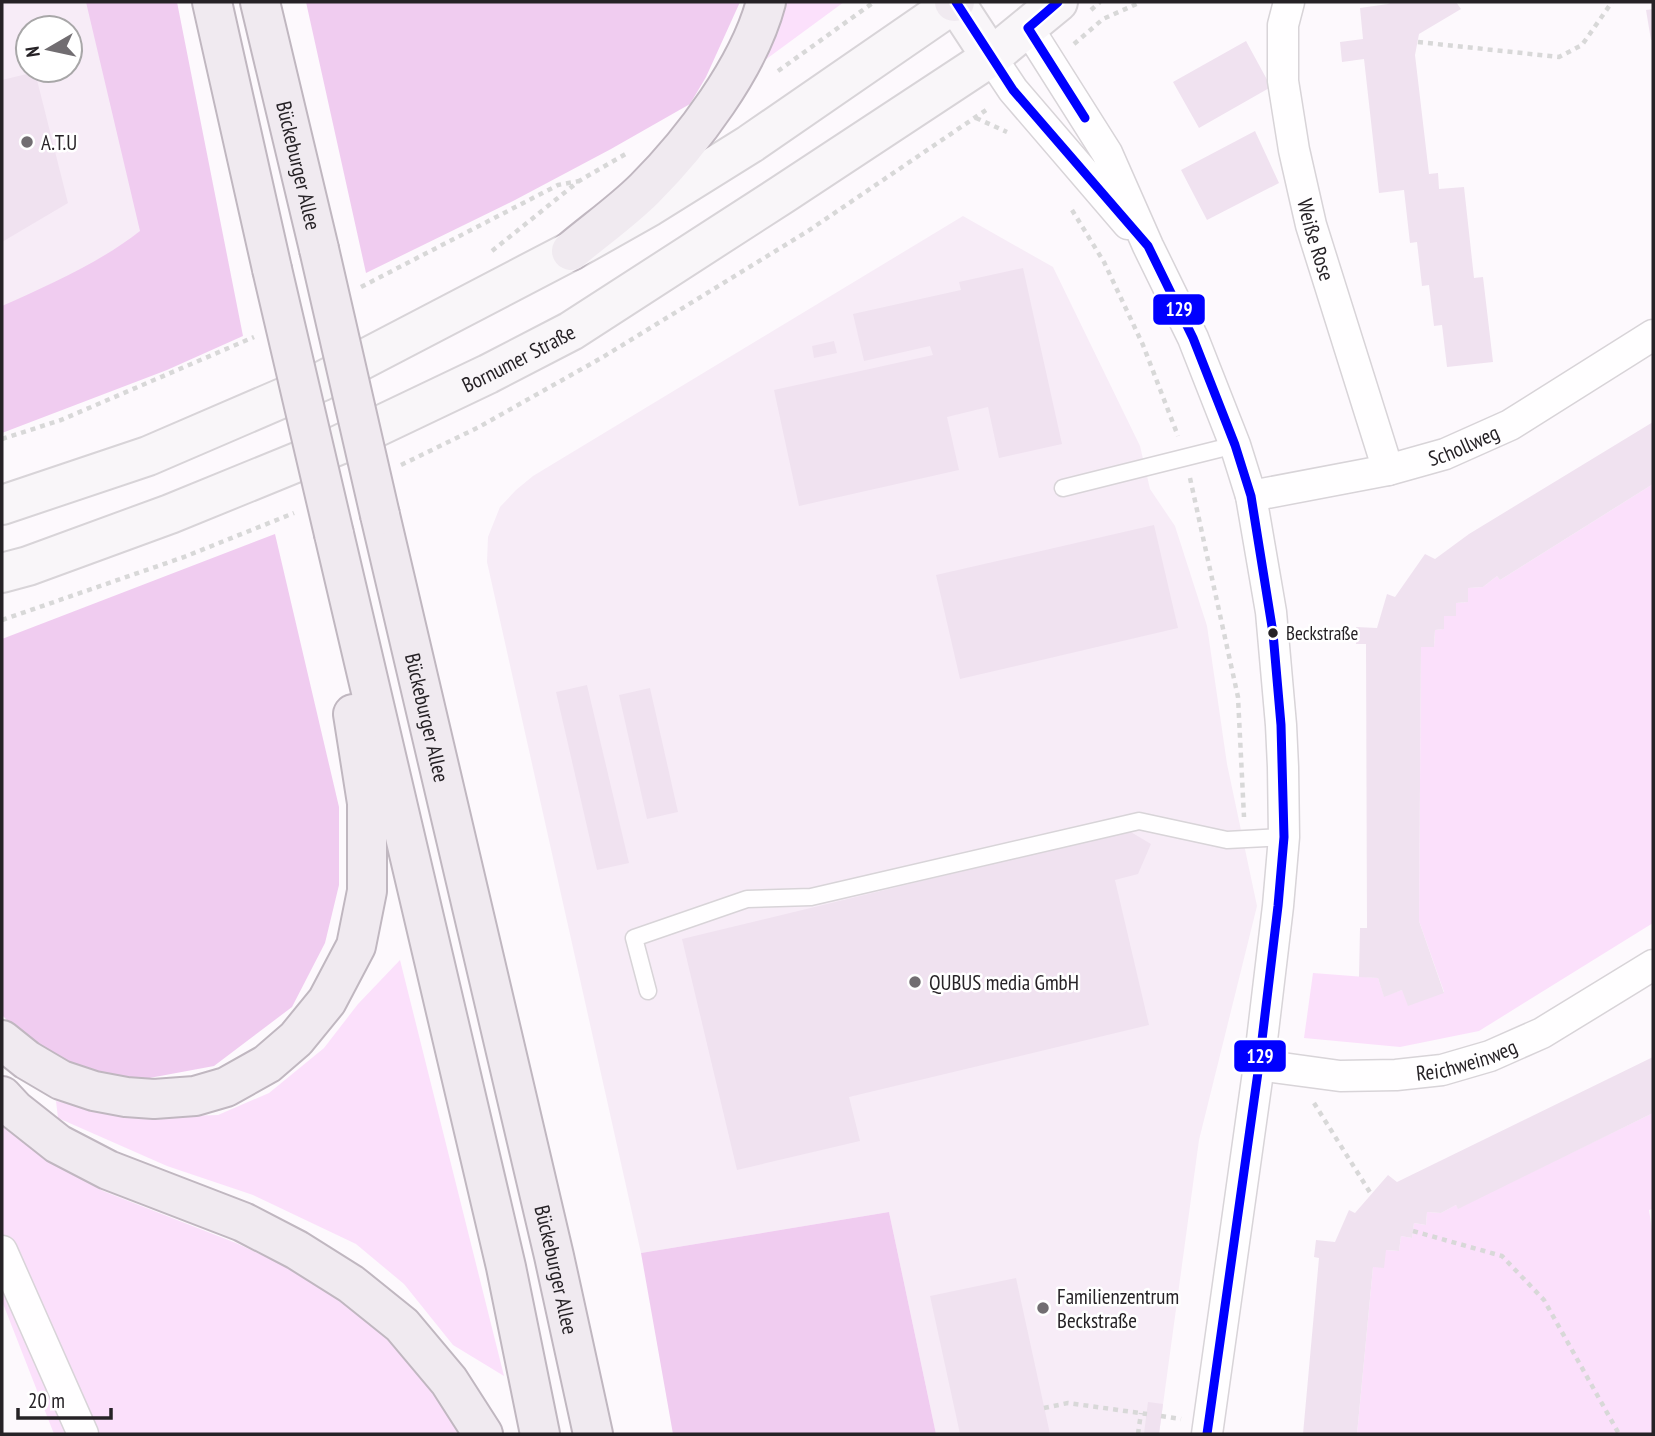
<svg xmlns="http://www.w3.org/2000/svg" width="1655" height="1436" font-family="'PT Sans Narrow',sans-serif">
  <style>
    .built { fill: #f7ecf7; fill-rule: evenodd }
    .green { fill: #fbe0fb }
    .forest { fill: #f0ccf0 }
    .building { fill: #f0e2f0 }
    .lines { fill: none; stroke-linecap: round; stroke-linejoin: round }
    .service-casing { stroke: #d8d4d8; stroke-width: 19 }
    .minor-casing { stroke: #d8d4d8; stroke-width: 33 }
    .secondary-casing { stroke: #d8d4d8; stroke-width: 42 }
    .trunk-casing { stroke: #c0b7c0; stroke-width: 42 }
    .path { stroke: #d8d8d8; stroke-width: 4.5; stroke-dasharray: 5 5; stroke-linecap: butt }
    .service { stroke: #fffeff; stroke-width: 16 }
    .minor { stroke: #fffeff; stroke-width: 30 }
    .secondary { stroke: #f9f6f9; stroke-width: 38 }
    .trunk { stroke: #f0eaf0; stroke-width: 38 }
    .trunk-bridge-casing { stroke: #c0b7c0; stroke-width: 42; stroke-linecap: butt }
    .trunk-bridge { stroke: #f0eaf0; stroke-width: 38 }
    .bus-1-casing { stroke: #fff; stroke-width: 14 }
    .bus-1 { stroke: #00f; stroke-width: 9 }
    .poi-dot { fill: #716d71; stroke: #fff; stroke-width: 2.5 }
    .bus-dot { fill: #262226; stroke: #fff; stroke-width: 2.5 }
    .labels { text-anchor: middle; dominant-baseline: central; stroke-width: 5; stroke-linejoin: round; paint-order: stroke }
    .bus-label { font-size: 19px; fill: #262226; stroke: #fff; text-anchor: start }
    .poi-label { font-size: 21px; fill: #262226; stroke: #fff; text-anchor: start }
    .street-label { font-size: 21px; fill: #262226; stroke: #fff }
    .line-badge { stroke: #fff; stroke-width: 2.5 }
    .badge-label { font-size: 19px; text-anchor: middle; font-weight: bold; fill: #fff }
  </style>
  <rect width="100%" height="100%" fill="#fdf9fd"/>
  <path class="built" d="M2 2H130L186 281 2 339ZM28 28H70V70H28Z
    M963 216 1053 267 1140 446 1150 489 1175 526 1207 626 1227 764 1257 906 1199 1140 1159 1434H936L889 1212 641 1253 487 562 488 537 500 507 516 490 533 476Z"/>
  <path class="green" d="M783 2H844L753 69Z
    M1653 484V923L1479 1031 1400 1047 1304 1038 1313 973 1378 978 1384 996 1402 990 1444 992 1419 921 1421 647H1434L1435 630 1443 629 1444 616H1455L1456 603 1468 602V588L1483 587 1497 576 1500 580Z
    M400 960 504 1376 453 1345 404 1284 356 1244 253 1195 167 1166 58 1118 56 1101 96 1110 151 1117 218 1115 269 1093 324 1048 358 1004Z
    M1653 1113V1209L1649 1210 1653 1237V1434H1357L1373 1267 1386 1250 1399 1251 1401 1236 1412 1238 1414 1223 1426 1225 1427 1212 1441 1213 1456 1205 1458 1208Z
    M2 1125 48 1161 103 1191 236 1243 290 1268 343 1301 392 1340 436 1391 462 1434H54L2 1301Z"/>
  <path class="forest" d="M86 2H177L243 336 167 370 2 433V306C49 285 99 263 140 231Z
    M306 2H740L706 77 690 104 611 149 515 200 366 273Z
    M275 534 339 807V885L325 943 292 1007 214 1066 144 1079 90 1071 31 1045 2 1015V639Z
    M889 1212 936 1434H673L641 1253Z"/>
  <path class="building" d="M1392 2H1456L1461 9 1419 34 1415 55 1429 174 1438 173 1439 189 1464 187 1474 278 1483 277 1493 362 1447 367 1442 325 1434 326 1429 285 1422 286 1417 242 1410 243 1404 190 1379 193 1364 59 1342 62 1340 42 1363 39 1360 8 1388 4Z
    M1653 9V40H1651L1646 10Z
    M1246 41 1271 87 1199 128 1173 82Z
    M35 72 68 203 2 242V80Z
    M1255 131 1279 183 1207 220 1181 170Z
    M1023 268 1062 444 999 458 988 407 947 417 959 470 799 506 774 390 933 355 930 346 864 361 853 314 961 290 959 282Z
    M834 341 837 353 814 358 812 346Z
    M1653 422V484L1500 580 1497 576 1483 587 1468 588V602L1456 603V616H1444V629L1435 630 1434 647H1421L1419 921 1444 993 1408 1006 1402 990 1384 997 1378 978 1359 977 1360 928H1367L1366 644H1356V627L1377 628 1387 594 1395 597 1425 554 1435 559 1469 534Z
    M1154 525 1178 628 960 679 936 575Z
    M587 685 629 863 597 870 556 692Z
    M650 688 678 812 647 819 619 695Z
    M1129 831 1151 844 1138 874 1115 880 1149 1025 849 1097 860 1141 737 1170 682 939Z
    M1653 1057V1113L1458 1209 1456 1205 1441 1213 1427 1212 1426 1225 1414 1223 1412 1238 1401 1236 1399 1251 1386 1250 1384 1268 1373 1267 1357 1434H1303L1319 1258 1314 1257 1316 1240 1335 1242 1349 1210 1355 1213 1388 1175 1397 1182Z
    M1016 1278 1050 1434H960L930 1296Z
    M1148 1402 1163 1404 1159 1434H1144Z"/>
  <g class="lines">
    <defs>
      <path id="service" d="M1063 488 1235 445
        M648 991 634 938 747 899 811 897 1139 821 1227 840 1284 837"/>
      <g id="minor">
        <path id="s1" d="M1289 2 1283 25V81L1294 150 1311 225 1388 470"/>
        <path d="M1028 28 1107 153 1148 246 1193 338 1235 445 1251 496 1271 612 1281 725 1283 767 1284 837 1278 906 1259 1065 1207 1434"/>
        <path d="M991 57 1013 90 1128 224"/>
        <path id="s2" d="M1251 496 1388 470 1445 454 1510 425 1653 335"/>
        <path id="s3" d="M1259 1065 1340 1076 1396 1075 1442 1070 1490 1056 1542 1033 1653 965"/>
        <path d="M2 1251 83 1434"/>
      </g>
      <g id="secondary">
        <path d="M955 2 991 57"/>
        <path d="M2 505 148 456 322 381 571 251 649 207 750 144 956 2"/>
        <path id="s4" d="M2 573 28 566 170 514 339 445 488 374 571 331 783 194 991 57 1058 2"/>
      </g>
      <g id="trunk">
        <path d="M212 2 272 269"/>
        <path id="s5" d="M260 2 319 249"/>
        <path d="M954 2H955"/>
        <path d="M571 251C596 230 623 211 645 189 692 142 749 67 766 2"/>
        <path id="s6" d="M380 515 554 1256 593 1434"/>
        <path d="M334 534 506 1267 540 1434"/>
        <path d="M2 1040 27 1060 61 1080 94 1091 126 1097 154 1099 195 1096 226 1087 267 1064 296 1039 327 1001 356 946 367 891V803L353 714"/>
        <path d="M2 1096 15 1110 58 1144 108 1170 243 1222 297 1250 351 1284 402 1325 449 1381 483 1434"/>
      </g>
    </defs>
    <use href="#service" class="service-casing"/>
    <use href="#minor" class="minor-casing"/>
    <use href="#secondary" class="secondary-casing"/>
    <use href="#trunk" class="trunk-casing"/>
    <path class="path" d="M1091 10 1100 2
      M1418 42 1559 57 1582 45 1612 2
      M1074 44 1103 19 1141 2
      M778 71 874 2
      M976 118 1007 132
      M1072 210 1104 262 1143 345 1178 436
      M492 251 579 181 629 152
      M361 287 558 185 579 181
      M2 439 61 420 254 337
      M401 465 479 427 603 357 808 231 989 108
      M1190 478 1238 697 1244 817
      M2 620 184 557 294 513
      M1314 1103 1371 1194
      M1413 1231 1502 1256 1544 1300 1619 1434
      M1044 1408 1068 1403 1147 1414
      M1161 1416 1181 1419
      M1138 1434 1141 1413"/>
    <use href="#service" class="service"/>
    <use href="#minor" class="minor"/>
    <use href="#secondary" class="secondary"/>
    <use href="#trunk" class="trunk"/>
    <defs>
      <path id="trunk-bridge" d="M319 249 380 515
        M272 269 334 534"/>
    </defs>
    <use href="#trunk-bridge" class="trunk-bridge-casing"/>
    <use href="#trunk-bridge" class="trunk-bridge"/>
    <defs>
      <path id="bus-1" d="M956 2 1013 90 1148 246 1193 338 1235 445 1251 496 1273 633 1281 725 1284 837 1278 906 1259 1065 1207 1434
        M1058 2 1028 28 1085 118"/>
    </defs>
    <use href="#bus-1" class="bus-1-casing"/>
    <use href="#bus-1" class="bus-1"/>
  </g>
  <g class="poi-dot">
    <circle cx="27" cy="142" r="7"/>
    <circle cx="915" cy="982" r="7"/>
    <circle cx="1043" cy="1308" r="7"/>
  </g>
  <circle class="bus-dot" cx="1273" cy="633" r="6"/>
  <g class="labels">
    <g class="bus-label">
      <text x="1286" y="633">Beckstraße</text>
    </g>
    <g class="poi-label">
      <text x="41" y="142">A.T.U</text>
      <text x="929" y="982">QUBUS media GmbH</text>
      <text x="1057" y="1296">Familienzentrum<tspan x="1057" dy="24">Beckstraße</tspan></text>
    </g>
    <g class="street-label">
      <text stroke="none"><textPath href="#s5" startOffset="168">Bückeburger Allee</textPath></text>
      <text stroke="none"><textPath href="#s1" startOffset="242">Weiße Rose</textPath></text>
      <text stroke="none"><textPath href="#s4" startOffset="560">Bornumer Straße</textPath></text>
      <text stroke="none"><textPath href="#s2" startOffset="219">Schollweg</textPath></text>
      <text stroke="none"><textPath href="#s6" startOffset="208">Bückeburger Allee</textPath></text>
      <text stroke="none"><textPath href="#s3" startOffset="210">Reichweinweg</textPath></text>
      <text stroke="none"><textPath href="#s6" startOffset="775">Bückeburger Allee</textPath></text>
    </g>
  </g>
  <g class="line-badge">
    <rect x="1152" y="293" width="54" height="33" rx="7" fill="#00f"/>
    <rect x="1233" y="1039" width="54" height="34" rx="7" fill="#00f"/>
  </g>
  <g class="badge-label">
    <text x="1179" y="316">129</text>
    <text x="1260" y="1063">129</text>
  </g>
  <rect width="1655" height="1436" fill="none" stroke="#262226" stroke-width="7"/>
  <g transform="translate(49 49) rotate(261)"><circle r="33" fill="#ffffff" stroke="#a8a7a8" stroke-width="2"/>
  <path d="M0-5L12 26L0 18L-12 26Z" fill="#716d71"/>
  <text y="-10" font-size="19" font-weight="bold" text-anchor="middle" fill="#262226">N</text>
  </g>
  <path d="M18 1408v10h93v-10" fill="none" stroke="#262226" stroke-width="3.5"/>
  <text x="28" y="1408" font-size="21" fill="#262226" stroke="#ffffff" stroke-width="5" paint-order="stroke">20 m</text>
</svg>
